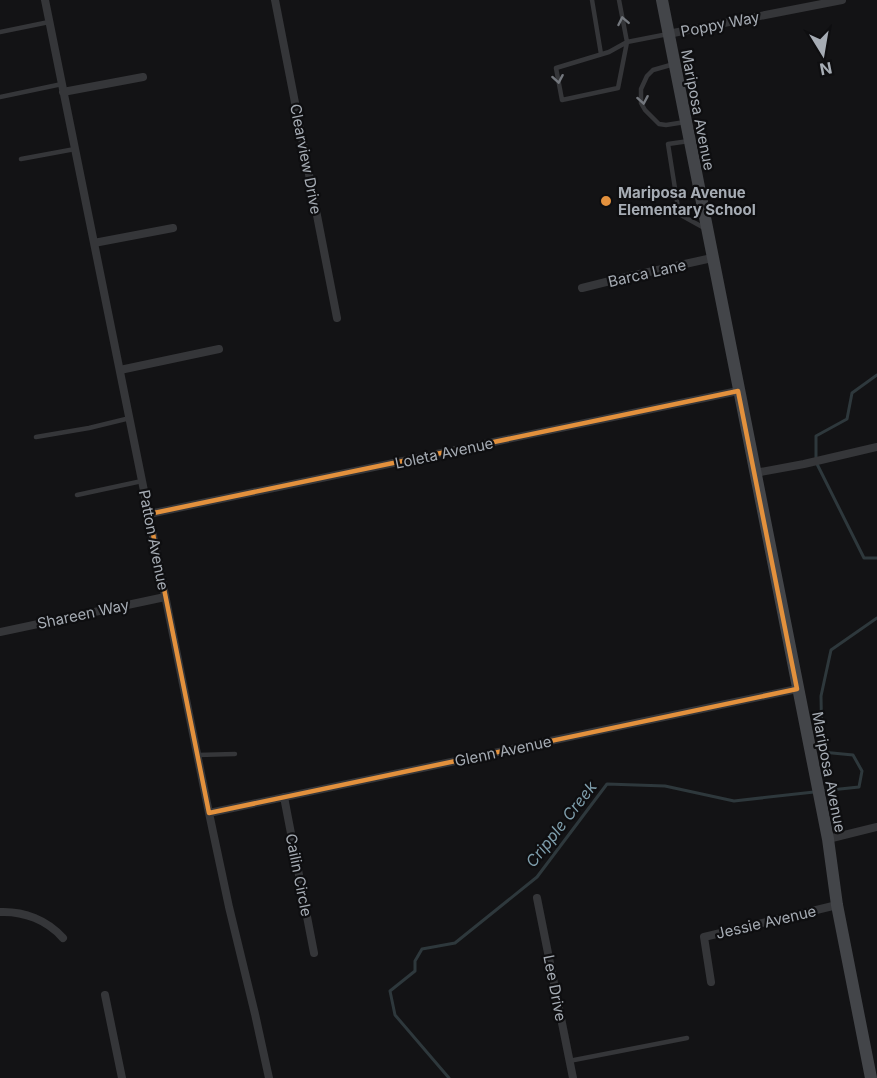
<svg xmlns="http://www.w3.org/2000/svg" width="877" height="1078" font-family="Inter,sans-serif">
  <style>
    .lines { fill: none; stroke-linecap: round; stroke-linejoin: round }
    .stream { stroke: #2e383c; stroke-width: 3 }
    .lane { stroke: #353639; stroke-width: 4.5 }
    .street { stroke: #353639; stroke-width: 8 }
    .secondary { stroke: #434549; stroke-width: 12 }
    .oneway { stroke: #73777d }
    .marked { fill: none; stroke: #e3913d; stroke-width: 4.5; stroke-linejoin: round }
    .poi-dot { fill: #e3913d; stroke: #0e0e10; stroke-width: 2 }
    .labels { text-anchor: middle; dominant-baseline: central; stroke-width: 4.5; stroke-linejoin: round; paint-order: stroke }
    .street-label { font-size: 15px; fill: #a6acb4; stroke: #0e0e10 }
    .poi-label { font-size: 15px; font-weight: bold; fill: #a6acb4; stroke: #0e0e10; text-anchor: start }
    .water-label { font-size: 16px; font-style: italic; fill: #7f9fad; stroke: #0e0e10 }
  </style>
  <rect width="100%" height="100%" fill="#131315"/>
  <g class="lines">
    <path class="stream" d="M877 375 852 393 847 419 816 436V462L864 558H877
      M821 791 859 787 862 771 853 755 822 752 821 696 831 650 877 618
      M449 1078 395 1015 390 991 415 971V961L422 949 455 943 537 877 607 784 665 786 734 801 814 792"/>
    <path class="lane" d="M592 0 601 54
      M619 0 627 42 618 88 562 100 556 68 609 52 627 42 668 34
      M0 32 49 22
      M674 64 653 70 647 76 641 89V103L645 110 659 124 666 125 685 122
      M0 97 62 84
      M689 141 668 144 679 214 706 229
      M21 159 75 149
      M36 437 89 428 130 418
      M77 495 142 481
      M197 755 235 754
      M569 1061 687 1038"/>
    <path class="street" d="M45 0 209 813 229 907 255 1014 269 1078
      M275 0 337 318
      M668 34 842 0
      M63 92 143 77
      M94 243 173 228
      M582 288 626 277 712 258
      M120 370 219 349
      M755 473 804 464 877 447
      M149 514 738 391
      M0 632 165 597
      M284 797 314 953
      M209 813 797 689
      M828 839 877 827
      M537 898 573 1078
      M0 912C24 911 47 920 63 938
      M711 982 704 937 837 905
      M105 995 122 1078"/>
    <path class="secondary" d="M662 0 828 839 837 905 871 1078"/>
  </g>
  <defs><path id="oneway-chevron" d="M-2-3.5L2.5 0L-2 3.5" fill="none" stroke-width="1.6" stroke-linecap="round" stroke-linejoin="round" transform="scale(1.5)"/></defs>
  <g class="oneway">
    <use href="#oneway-chevron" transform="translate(623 21) rotate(-101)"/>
    <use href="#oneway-chevron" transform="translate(558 79) rotate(80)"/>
    <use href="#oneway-chevron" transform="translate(643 100) rotate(80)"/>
  </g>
  <path class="marked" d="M738 391 797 689 209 813 149 514Z"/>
  <circle class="poi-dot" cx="606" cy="201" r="6"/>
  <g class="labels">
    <g class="street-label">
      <text transform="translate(720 24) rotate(-11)">Poppy Way</text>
      <text transform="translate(698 110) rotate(79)">Mariposa Avenue</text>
      <text transform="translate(306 159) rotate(79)">Clearview Drive</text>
      <text transform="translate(647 273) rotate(-13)">Barca Lane</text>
      <text transform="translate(444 453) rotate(-12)">Loleta Avenue</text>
      <text transform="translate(154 540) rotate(79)">Patton Avenue</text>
      <text transform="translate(83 614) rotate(-12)">Shareen Way</text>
      <text transform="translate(503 751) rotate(-12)">Glenn Avenue</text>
      <text transform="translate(829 772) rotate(79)">Mariposa Avenue</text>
      <text transform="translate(299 875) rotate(79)">Cailin Circle</text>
      <text transform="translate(766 922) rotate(-13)">Jessie Avenue</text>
      <text transform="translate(555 988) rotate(79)">Lee Drive</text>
    </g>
    <g class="poi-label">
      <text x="618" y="192">Mariposa Avenue<tspan x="618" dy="17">Elementary School</tspan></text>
    </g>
    <g class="water-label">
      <text transform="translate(561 824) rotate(-52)">Cripple Creek</text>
    </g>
  </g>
  <g transform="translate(823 54) rotate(169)" stroke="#0e0e10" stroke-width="4.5" paint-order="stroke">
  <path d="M0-4.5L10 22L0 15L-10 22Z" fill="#a6acb4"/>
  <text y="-9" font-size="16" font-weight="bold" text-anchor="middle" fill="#a6acb4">N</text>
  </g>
</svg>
